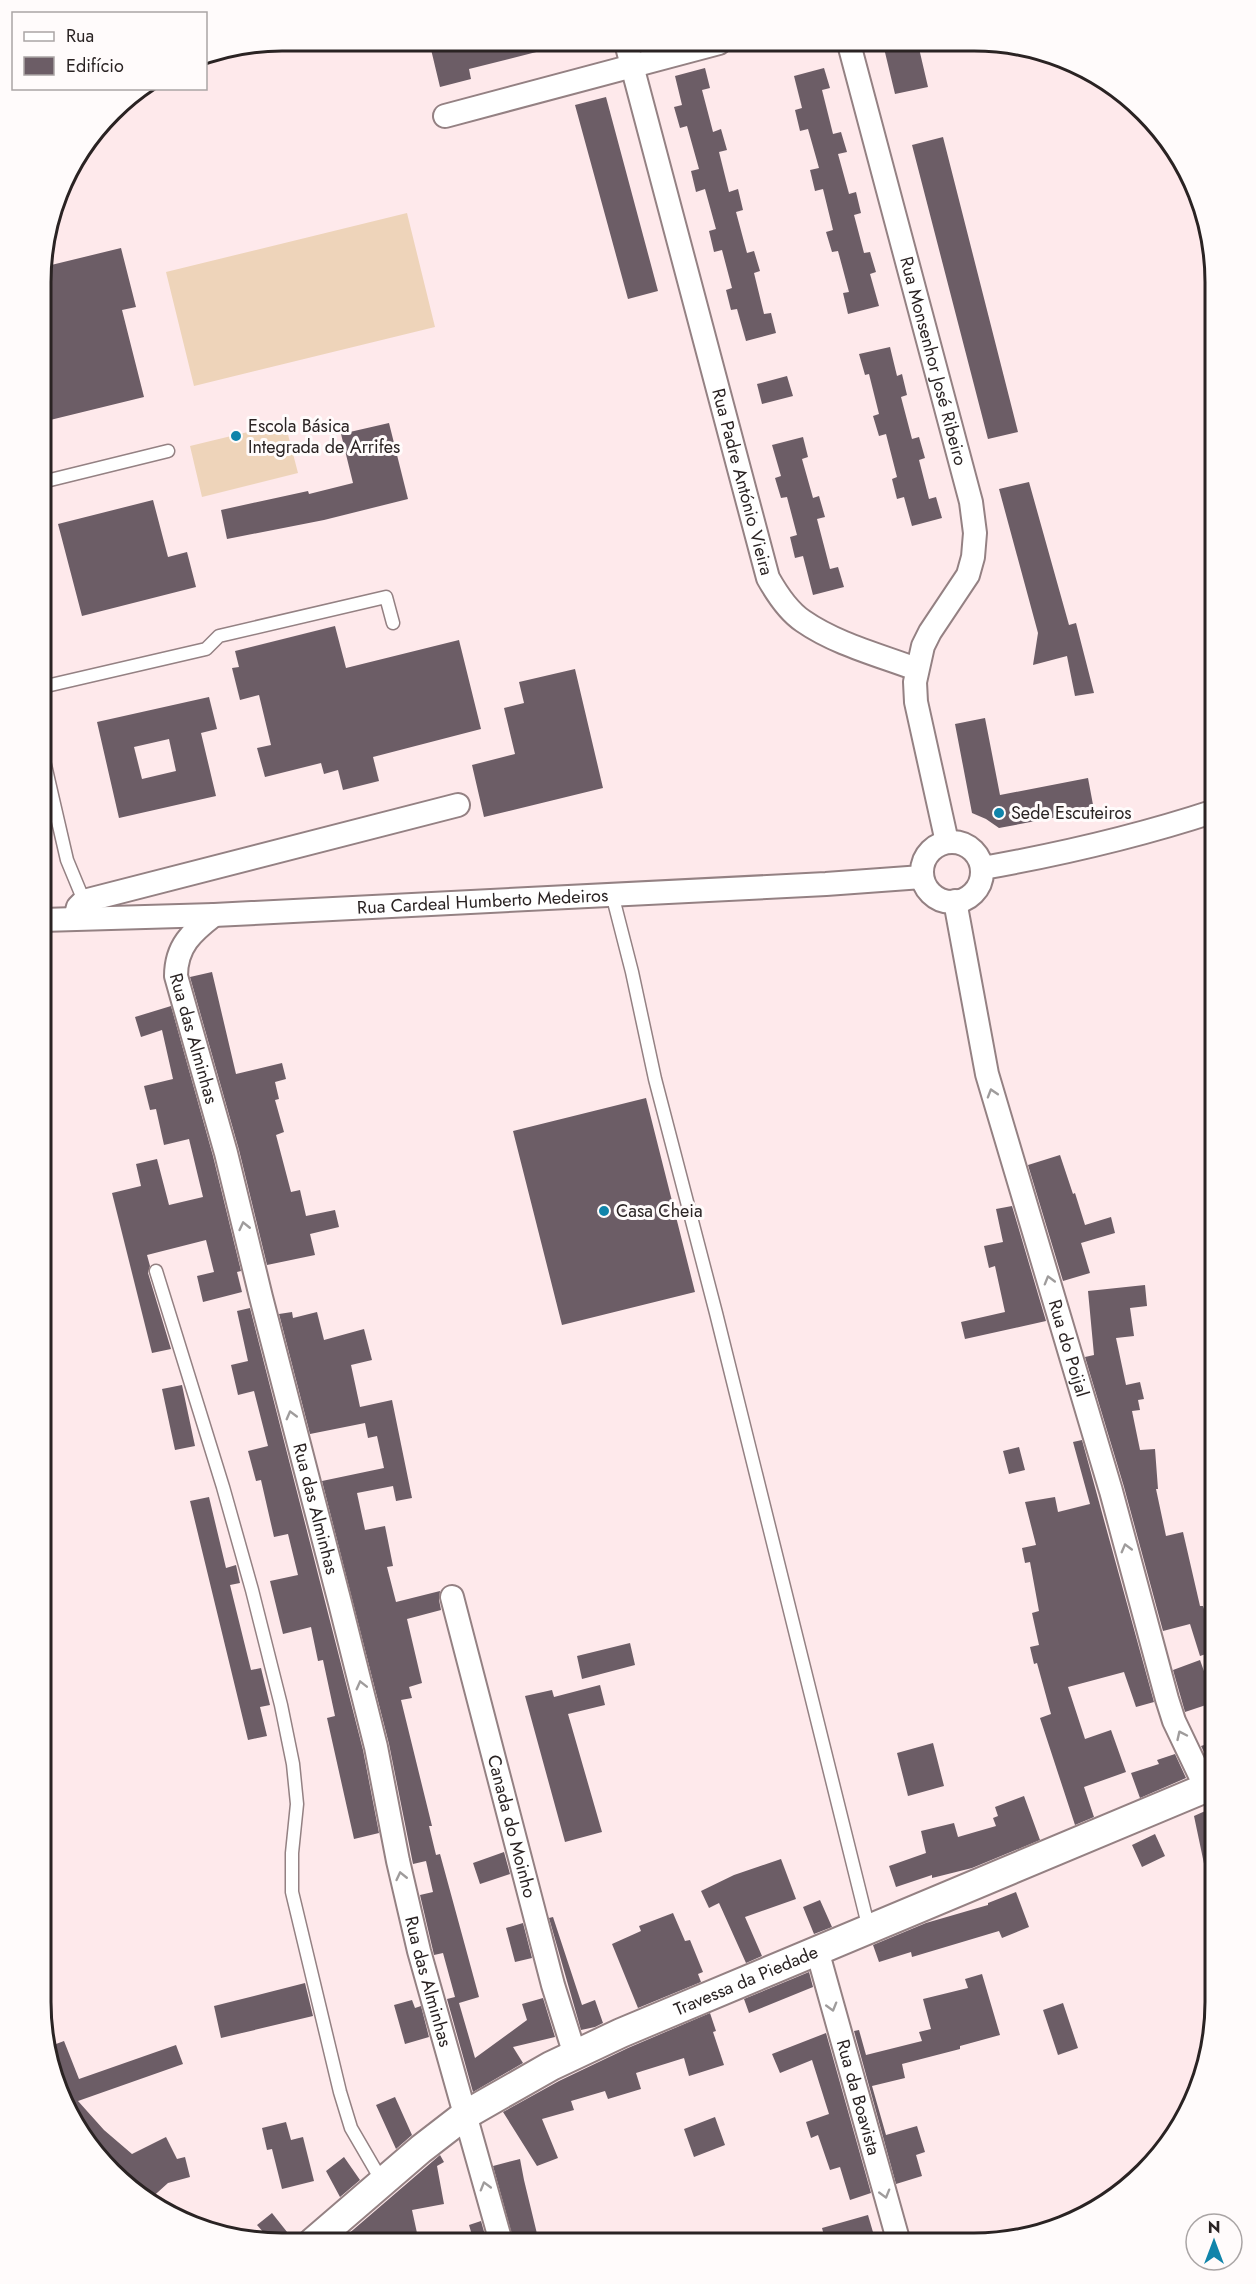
<svg xmlns="http://www.w3.org/2000/svg" width="1256" height="2284" font-family="Jost,sans-serif">
  <style>
    .pitch { fill: #eed4ba }
    .building { fill: #6c5d66; fill-rule: evenodd }
    .lines { fill: none; stroke-linecap: round; stroke-linejoin: round }
    .service-casing { stroke: #948183; stroke-width: 15 }
    .minor-casing { stroke: #948183; stroke-width: 26 }
    .tertiary-casing { stroke: #948183; stroke-width: 32 }
    .service { stroke: #fff; stroke-width: 12 }
    .minor { stroke: #fff; stroke-width: 22 }
    .tertiary { stroke: #fff; stroke-width: 28 }
    .oneway { stroke: #9f9c9c }
    .poi-dot { fill: #1084aa; stroke: #fffbfb; stroke-width: 2 }
    .labels { text-anchor: middle; dominant-baseline: central; stroke-width: 6; stroke-linejoin: round; paint-order: stroke }
    .street-label { font-size: 18px; fill: #2a2323; stroke: #fffbfb }
    .poi-label { font-size: 18px; fill: #2a2323; stroke: #fffbfb; text-anchor: start }
    .rim { fill: none; stroke: #2a2323; stroke-width: 3 }
  </style>
  <rect width="100%" height="100%" fill="#fee9eb"/>
  <path class="pitch" d="M407 213 435 327 194 386 166 272Z
    M285 423 298 473 202 497 190 446Z"/>
  <path class="building" d="M429 41 552 42V48L469 69 471 79 440 87Z
    M883 44H918L928 87 895 94Z
    M705 68 710 88 702 90 713 132 721 129 727 150 719 152 729 192 738 189 743 210 736 212 747 253 754 251 760 271 754 273 764 314 771 313 776 333 746 341 737 309 731 310 726 290 732 288 722 250 714 252 709 231 716 229 705 189 696 192 691 171 699 169 687 126 680 128 674 107 682 105 675 76Z
    M824 68 830 88 822 90 833 134 841 132 847 152 838 154 849 194 856 192 861 213 854 215 864 253 870 252 876 272 870 274 879 306 848 314 843 293 849 292 838 251 832 252 826 232 833 230 823 189 815 191 810 170 819 168 808 129 800 131 795 110 802 108 794 76Z
    M606 97 658 291 628 299 575 105Z
    M943 137 1018 432 988 439 912 145Z
    M121 248 136 307 122 310 144 397 42 422V331L48 330 42 305 43 267Z
    M890 347 897 376 902 374 907 395 901 397 912 439 919 437 925 458 919 460 929 499 936 497 942 518 912 526 904 497 897 499 892 479 897 477 886 434 879 436 873 416 879 414 869 374 865 375 859 354Z
    M787 376 793 396 762 404 757 384Z
    M389 423 408 499 324 520 227 539 221 510 308 491 309 494 353 483 341 434Z
    M803 437 808 457 802 459 813 498 819 496 825 517 817 519 830 569 838 567 844 587 813 595 803 556 795 558 790 537 797 535 787 497 781 498 775 478 781 476 772 445Z
    M1029 482 1069 625 1076 623 1094 693 1075 696 1067 656 1033 665 1038 633 999 489Z
    M153 500 168 557 187 552 196 587 82 616 58 524Z
    M335 626 346 668 459 640 481 729 373 757 379 781 343 790 338 770 324 774 321 763 265 777 257 748 271 745 259 695 240 700 232 668 239 667 235 651Z
    M575 669 603 788 484 817 472 765 515 754 504 708 524 703 519 682Z
    M209 697 217 729 201 733 216 796 119 818 97 722ZM169 739 176 771 142 779 134 747Z
    M985 718 1000 795 1088 778 1094 810 999 828 986 819 972 813 955 724Z
    M212 972 236 1074 282 1063 286 1079 275 1082 279 1099 275 1100 284 1132 276 1135 291 1192 300 1190 306 1216 335 1210 339 1227 310 1234 315 1255 267 1265 239 1150 190 977Z
    M171 1006 213 1156 241 1271 237 1272 242 1292 203 1302 197 1276 214 1272 206 1240 147 1255 150 1266 148 1273 171 1349 152 1353 112 1193 141 1186 136 1164 157 1159 169 1205 203 1197 189 1139 164 1145 156 1109 150 1110 144 1086 173 1079 162 1030 141 1037 135 1017Z
    M646 1098 695 1292 562 1325 513 1131Z
    M1060 1155 1073 1194 1075 1193 1085 1225 1111 1217 1115 1233 1081 1243 1090 1273 1063 1281 1028 1165Z
    M1012 1206 1046 1321 965 1339 961 1322 1005 1312 995 1266 989 1268 984 1246 1003 1242 996 1209Z
    M1145 1285 1147 1306 1130 1308 1134 1336 1116 1338 1126 1385 1140 1382 1144 1399 1138 1400 1140 1410 1132 1411 1140 1450 1155 1449 1158 1489H1156L1166 1536 1183 1532 1200 1606H1203L1215 1642V1651L1200 1656 1190 1624 1163 1631 1124 1487 1085 1357 1094 1355 1088 1291Z
    M250 1308 363 1750 379 1833 354 1839 327 1718 335 1716 323 1660 318 1661 311 1627 283 1634 270 1581 298 1575 288 1534 274 1537 261 1480 256 1481 248 1451 268 1446 254 1391 238 1395 231 1365 248 1361 237 1311Z
    M292 1312 293 1318 317 1312 324 1340 364 1329 372 1360 351 1365 360 1407 392 1400 412 1498 396 1501 393 1486 357 1493 365 1530 385 1526 393 1566 387 1567 396 1602 440 1591 439 1600 441 1610 407 1619 422 1683 409 1687 412 1698 401 1700 432 1826H429L436 1855 440 1854 479 1997 459 2003 475 2058 527 2020 522 2004 543 1998 555 2037 513 2047 523 2063 473 2092 447 1999 455 1997 443 1953 434 1955 420 1895 433 1892 426 1861 413 1864 389 1744 322 1481 384 1468 377 1436 368 1438 365 1423 310 1434 279 1314Z
    M182 1385 195 1446 175 1450 162 1389Z
    M1082 1440 1154 1702 1136 1707 1124 1672 1068 1687 1085 1739 1111 1730 1126 1772 1084 1787 1094 1817 1075 1825 1040 1718 1051 1714 1037 1663 1034 1664 1030 1647 1039 1645 1032 1613 1039 1611 1030 1562 1025 1563 1022 1548 1036 1545 1025 1502 1055 1497 1058 1512 1090 1504 1073 1442Z
    M1019 1447 1025 1470 1009 1474 1003 1451Z
    M209 1497 226 1568 236 1565 240 1583 230 1585 251 1670 261 1668 270 1705 260 1707 267 1736 248 1740 190 1501Z
    M630 1643 635 1665 582 1679 577 1656Z
    M1200 1660 1215 1702 1185 1712 1173 1670Z
    M600 1685 605 1705 568 1714 602 1832 565 1842 525 1696 552 1690 554 1697Z
    M933 1743 944 1786 908 1796 897 1753Z
    M1207 1744 1215 1766V1768H1212L1201 1746Z
    M1175 1754 1186 1778 1140 1798 1131 1773 1159 1764 1157 1760Z
    M1024 1796 1040 1840 972 1868 932 1878V1875L896 1887 889 1866 926 1853 921 1831 954 1823 958 1837 996 1826 993 1818 998 1816 995 1807Z
    M1212 1808 1215 1825V1878H1207L1194 1816Z
    M1155 1834 1165 1856 1142 1867 1132 1845Z
    M504 1852 510 1874 480 1884 473 1863Z
    M781 1859 796 1899 745 1917 762 1956 746 1963 719 1903 709 1908 701 1891 734 1875Z
    M1016 1892 1029 1927 1002 1938 999 1931 912 1957 911 1952 879 1962 873 1945 926 1923 988 1905V1903Z
    M820 1900 832 1927 814 1934 803 1907Z
    M673 1913 685 1941 690 1940 703 1972 698 1974 701 1982 638 2008 612 1944 641 1931 639 1926Z
    M553 1917 582 2005 595 2000 603 2023 595 2027 581 2030 549 1918Z
    M523 1923 532 1958 515 1962 506 1928Z
    M809 1972 813 1987 749 2013 744 1999Z
    M982 1974 1000 2035 960 2046V2049L902 2064 905 2078 872 2086 886 2135 917 2126 925 2152 916 2155 922 2176 896 2184 854 2031 859 2030 866 2055 922 2041 919 2032 931 2029 923 1999 968 1988 965 1979Z
    M305 1983 313 2016 221 2038 214 2006Z
    M412 2000 415 2008 421 2006 429 2037 405 2044 394 2005Z
    M1063 2003 1078 2048 1058 2055 1043 2010Z
    M710 2013 716 2031 713 2032 724 2065 689 2076 684 2058 636 2073 641 2089 608 2099 605 2091 571 2101 574 2110 542 2119 558 2158 537 2166 503 2112 559 2081 628 2048Z
    M826 2033 871 2193 850 2200 840 2167 830 2170 818 2135 811 2138 806 2122 829 2114 812 2060 780 2073 772 2054Z
    M64 2041 79 2079 176 2045 183 2064 78 2101 104 2130 132 2154 166 2137 177 2159 185 2157 190 2177 168 2183 148 2201 135 2193 90 2149 53 2080 48 2047Z
    M395 2097 412 2135 396 2149 376 2105Z
    M715 2117 725 2145 694 2157 684 2129Z
    M286 2122 291 2140 303 2137 314 2181 282 2189 272 2149 267 2150 262 2128Z
    M440 2155 444 2162 437 2166 444 2204 412 2210 417 2233 383 2242H339Z
    M344 2157 360 2180 340 2197 326 2171Z
    M520 2159 524 2180 539 2242H514L493 2166Z
    M272 2213 295 2242 271 2241 257 2225Z
    M868 2215 875 2239 861 2243H826L822 2228Z
    M481 2221 487 2242H474L469 2225Z"/>
  <g class="lines">
    <defs>
      <path id="service" d="M42 482 168 451
        M42 687 206 649 219 636 386 597 393 623
        M42 752 67 860 84 901
        M612 894 632 972 655 1079 716 1313 869 1929
        M156 1271 223 1487 252 1590 281 1705 293 1764 297 1804 292 1853V1892L340 2092 351 2128 383 2183"/>
      <g id="minor">
        <path id="s1" d="M626 43 768 578C777 594 788 611 803 621 836 644 879 655 916 669"/>
        <path id="s2" d="M849 44 971 502 975 533 973 557 968 575 930 632 923 646 915 682 916 702 947 842"/>
        <path d="M445 116 719 43"/>
        <circle cx="952" cy="872" r="30"/>
        <path d="M983 868C1062 854 1139 836 1215 811"/>
        <path id="s3" d="M955 901 987 1074 1111 1491 1167 1699 1174 1721 1206 1788"/>
        <path id="s4" d="M214 915C192 932 176 946 176 976L226 1153 261 1297 340 1603 376 1747 398 1861 419 1951 501 2242"/>
        <path d="M75 918 78 907 84 901 458 805"/>
        <path id="s5" d="M42 920 214 915 826 884 922 877"/>
        <path id="s6" d="M452 1597 553 1985 575 2055"/>
        <path id="s7" d="M817 1950 899 2243"/>
      </g>
      <g id="tertiary">
        <path id="s8" d="M313 2242 421 2149 465 2115 551 2066 621 2033 1215 1784"/>
      </g>
    </defs>
    <use href="#service" class="service-casing"/>
    <use href="#minor" class="minor-casing"/>
    <use href="#tertiary" class="tertiary-casing"/>
    <use href="#service" class="service"/>
    <use href="#minor" class="minor"/>
    <use href="#tertiary" class="tertiary"/>
  </g>
  <defs><path id="oneway-chevron" d="M-2-3.5L2.5 0L-2 3.5" fill="none" stroke-width="1.6" stroke-linecap="round" stroke-linejoin="round" transform="scale(1.5)"/></defs>
  <g class="oneway">
    <use href="#oneway-chevron" transform="translate(992 1093) rotate(-107)"/>
    <use href="#oneway-chevron" transform="translate(244 1226) rotate(-103)"/>
    <use href="#oneway-chevron" transform="translate(1049 1280) rotate(-106)"/>
    <use href="#oneway-chevron" transform="translate(291 1415) rotate(-105)"/>
    <use href="#oneway-chevron" transform="translate(1126 1548) rotate(-105)"/>
    <use href="#oneway-chevron" transform="translate(361 1685) rotate(-104)"/>
    <use href="#oneway-chevron" transform="translate(1181 1735) rotate(-115)"/>
    <use href="#oneway-chevron" transform="translate(401 1876) rotate(-103)"/>
    <use href="#oneway-chevron" transform="translate(832 2007) rotate(74)"/>
    <use href="#oneway-chevron" transform="translate(485 2186) rotate(-106)"/>
    <use href="#oneway-chevron" transform="translate(885 2194) rotate(74)"/>
  </g>
  <g class="poi-dot">
    <circle cx="236" cy="436" r="6"/>
    <circle cx="999" cy="813" r="6"/>
    <circle cx="604" cy="1211" r="6"/>
  </g>
  <g class="labels">
    <g class="street-label">
      <text stroke="none"><textPath href="#s2" startOffset="328">Rua Monsenhor José Ribeiro</textPath></text>
      <text stroke="none"><textPath href="#s1" startOffset="454">Rua Padre António Vieira</textPath></text>
      <text stroke="none"><textPath href="#s5" startOffset="441">Rua Cardeal Humberto Medeiros</textPath></text>
      <text stroke="none"><textPath href="#s4" startOffset="140">Rua das Alminhas</textPath></text>
      <text stroke="none"><textPath href="#s3" startOffset="462">Rua do Poijal</textPath></text>
      <text stroke="none"><textPath href="#s4" startOffset="626">Rua das Alminhas</textPath></text>
      <text stroke="none"><textPath href="#s6" startOffset="237">Canada do Moinho</textPath></text>
      <text stroke="none"><textPath href="#s4" startOffset="1112">Rua das Alminhas</textPath></text>
      <text stroke="none"><textPath href="#s8" startOffset="510">Travessa da Piedade</textPath></text>
      <text stroke="none"><textPath href="#s7" startOffset="153">Rua da Boavista</textPath></text>
    </g>
    <g class="poi-label">
      <text x="248" y="426">Escola Básica<tspan x="248" dy="21">Integrada de Arrifes</tspan></text>
      <text x="1011" y="813">Sede Escuteiros</text>
      <text x="616" y="1211">Casa Cheia</text>
    </g>
  </g>
  <path d="M0 0H1256V2284H0ZM282 51H974A231 231 0 0 1 1205 282V2002A231 231 0 0 1 974 2233H282A231 231 0 0 1 51 2002V282A231 231 0 0 1 282 51Z" fill="#fffbfb" fill-rule="evenodd"/>
  <path class="rim" d="M282 51H974A231 231 0 0 1 1205 282V2002A231 231 0 0 1 974 2233H282A231 231 0 0 1 51 2002V282A231 231 0 0 1 282 51Z"/>
  <rect x="12" y="12" width="195" height="78" fill="#fffbfb" stroke="#aaa5a5" stroke-width="1.5"/>
  <rect x="24" y="32" width="30" height="9" fill="#ffffff" stroke="#aaa5a5" stroke-width="1.5"/>
  <text x="66" y="42" font-size="18" fill="#2a2323">Rua</text>
  <rect x="24" y="57" width="30" height="18" fill="#6c5d66" stroke="#aaa5a5" stroke-width="1.5"/>
  <text x="66" y="72" font-size="18" fill="#2a2323">Edifício</text>
  <g transform="translate(1214 2242)"><circle r="28" fill="#fffbfb" stroke="#aaa5a5" stroke-width="1.5"/>
  <path d="M0-4.5L10 22L0 15L-10 22Z" fill="#1084aa"/>
  <text y="-9" font-size="16" font-weight="bold" text-anchor="middle" fill="#2a2323">N</text>
  </g>
</svg>
